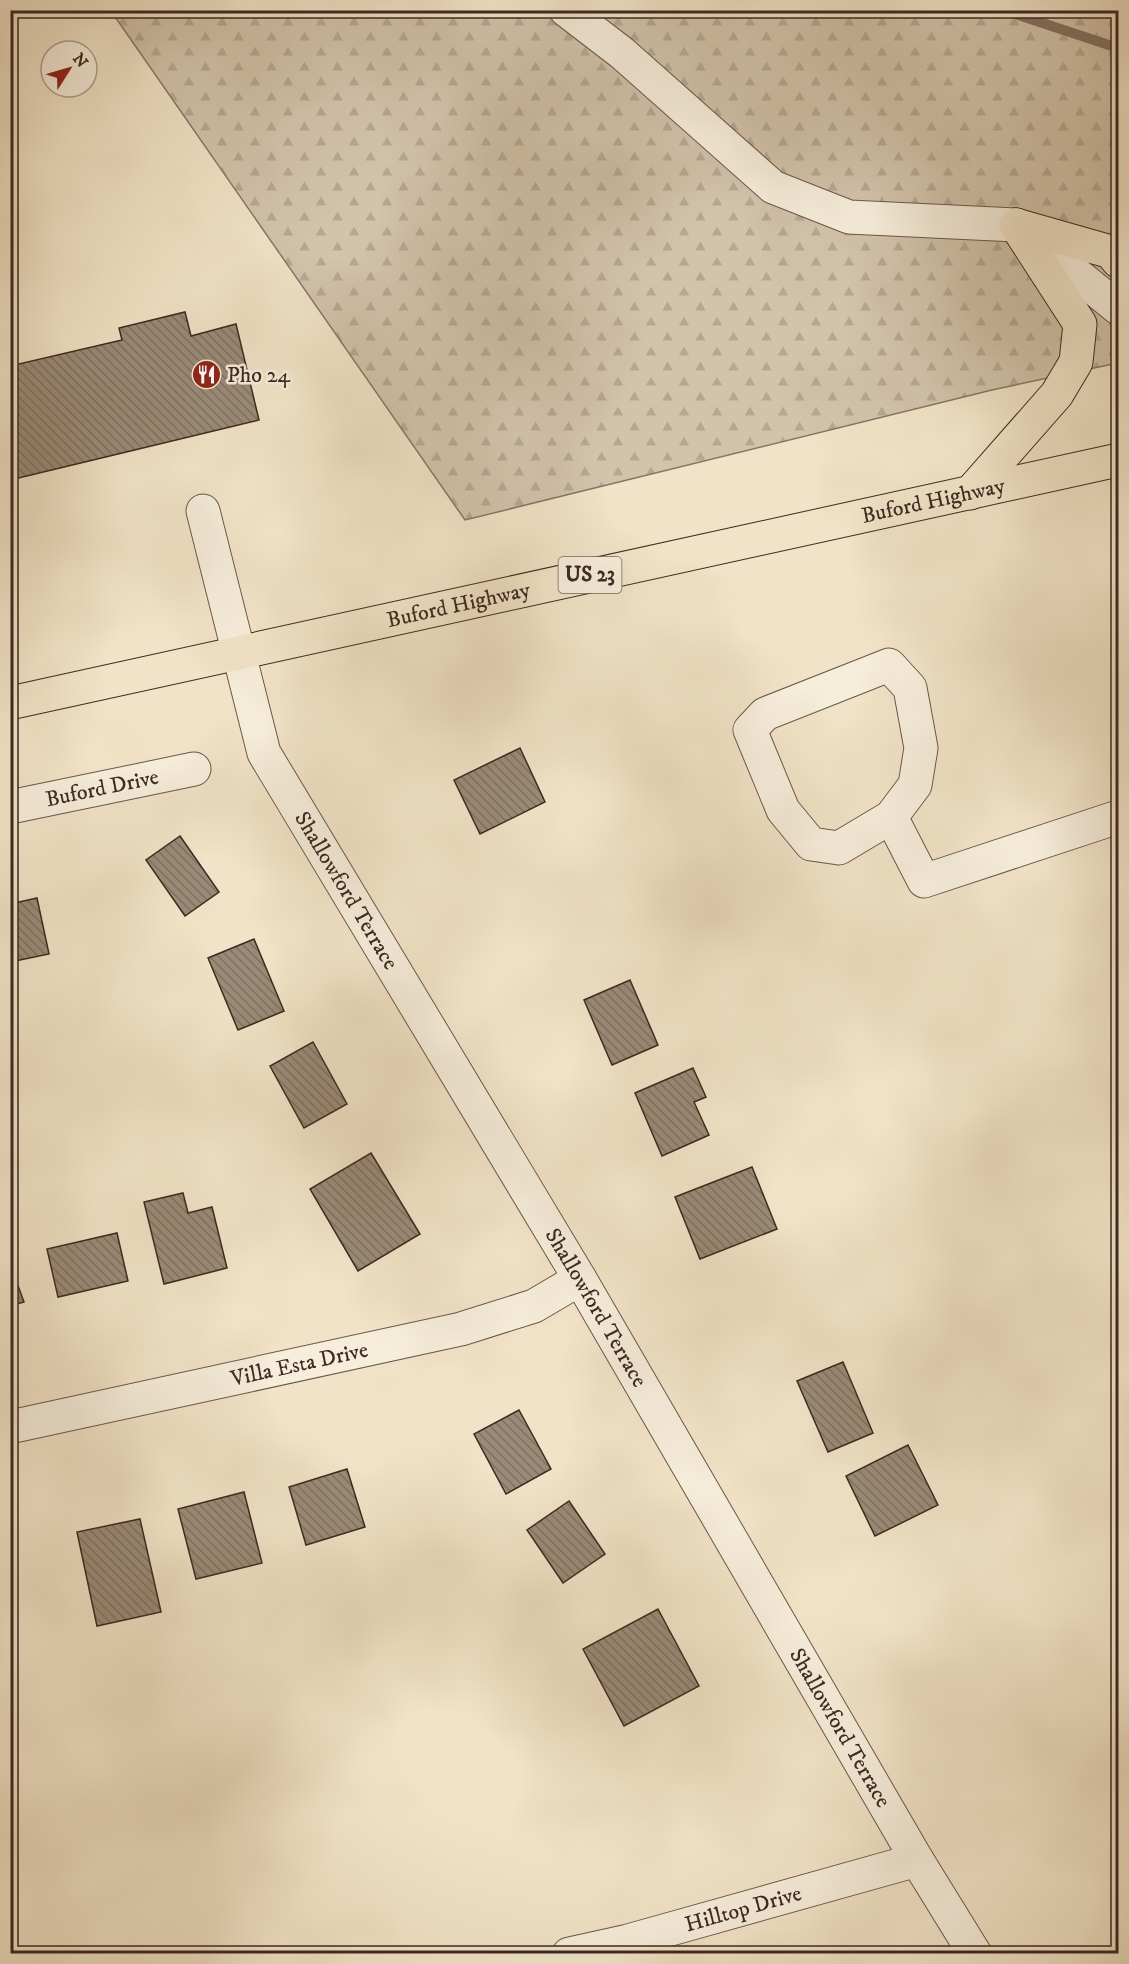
<svg xmlns="http://www.w3.org/2000/svg" width="1129" height="1964" font-family="'IM FELL DW Pica',serif">
  <style>
    .forest { fill: url(#forest-firs); stroke: #877666; stroke-width: 1.5 }
    .lines { fill: none; stroke-linecap: round; stroke-linejoin: round }
    .stream { stroke: #837363; stroke-width: 10 }
    .building { fill: url(#building-back-hatch); stroke: #3c2921; stroke-width: 1.5 }
    .minor-casing { stroke: #69584a; stroke-width: 35 }
    .major-casing { stroke: #3c2921; stroke-width: 35 }
    .minor { stroke: #f6eddb; stroke-width: 33 }
    .major { stroke: #f1e3c7; stroke-width: 33 }
    .labels { text-anchor: middle; dominant-baseline: central; stroke-width: 5; stroke-linejoin: round; paint-order: stroke }
    .shield { fill: #f6eddb; stroke: #746459; stroke-width: 1.5 }
    .shield-label { font-size: 21px; font-weight: bold; fill: #3c2921 }
    .poi-label { font-size: 22px; fill: #3c2921; stroke: #f6eddb; text-anchor: start }
    .street-label { font-size: 22px; fill: #3c2921; stroke: #f6eddb }
  </style>
  <defs>
    <pattern id="forest-firs" width="22" height="20" patternUnits="userSpaceOnUse" patternTransform="scale(1.5)"><rect width="22" height="20" fill="#d2c3ab"/><path d="M5 1l3.5 6h-7zM16 11l3.5 6h-7z" fill="#b5a893"/></pattern>
    <pattern id="building-back-hatch" width="6" height="6" patternUnits="userSpaceOnUse" patternTransform="scale(1.5)"><rect width="6" height="6" fill="#9a8a77"/><path d="M-1 5l2 2M0 0l6 6M5-1l2 2" fill="none" stroke="#7f7161"/></pattern>
  </defs>
  <rect width="100%" height="100%" fill="#f1e3c7"/>
  <filter id="stains"><feTurbulence type="fractalNoise" baseFrequency=".00333" numOctaves="4"/><feColorMatrix values="0 0 0 0 .2 0 0 0 0 .09 0 0 0 0 .02 0 0 0 .5 -.17"/></filter>
  <radialGradient id="worn" r=".72"><stop offset=".6" stop-color="#630" stop-opacity="0"/><stop offset="1" stop-color="#630" stop-opacity=".3"/></radialGradient>
  <path class="forest" d="M111 11H1118V363L992 390 465 520Z"/>
  <g class="lines">
    <path class="stream" d="M1003 10 1118 48"/>
  </g>
  <path class="building" d="M185 312 191 336 236 324 259 420 10 480V366L122 340 119 328Z
    M520 748 545 802 480 834 454 780Z
    M180 836 219 892 185 916 146 860Z
    M37 898 49 954 10 962V904Z
    M254 939 284 1011 238 1030 208 958Z
    M630 980 658 1045 612 1065 584 1000Z
    M313 1042 347 1104 304 1128 270 1066Z
    M693 1068 706 1097 694 1102 709 1135 662 1156 635 1093Z
    M371 1153 420 1234 358 1271 310 1189Z
    M752 1167 777 1229 700 1259 675 1197Z
    M183 1193 188 1213 212 1207 227 1268 164 1284 144 1202Z
    M117 1233 128 1281 58 1297 47 1249Z
    M10 1264 24 1302 10 1306Z
    M843 1362 873 1433 828 1452 797 1381Z
    M519 1410 551 1469 506 1494 474 1434Z
    M908 1445 938 1505 875 1536 846 1476Z
    M347 1469 365 1527 306 1545 289 1487Z
    M244 1492 262 1563 196 1579 178 1509Z
    M569 1501 605 1554 563 1583 527 1530Z
    M140 1519 161 1612 97 1626 77 1532Z
    M658 1609 699 1686 624 1726 583 1649Z"/>
  <g class="lines">
    <defs>
      <g id="minor">
        <path d="M566 10 622 53 773 187 849 217 1016 225 1118 308"/>
        <path id="s1" d="M203 511 264 753 580 1279 917 1860 975 1954"/>
        <path d="M889 665 910 688 921 748 915 785 891 817 839 848 811 844 783 810 750 730 765 714Z"/>
        <path id="s2" d="M10 807 194 769"/>
        <path d="M891 817 924 881 1118 817"/>
        <path id="s3" d="M10 1427 461 1329 534 1306 580 1279"/>
        <path id="s4" d="M569 1954 628 1941 917 1860"/>
      </g>
      <g id="major">
        <path d="M1016 225 1111 252 1118 261"/>
        <path d="M970 493 1057 394 1076 362 1080 324 1016 225"/>
        <path id="s5" d="M10 703 1118 460"/>
      </g>
    </defs>
    <use href="#minor" class="minor-casing"/>
    <use href="#major" class="major-casing"/>
    <use href="#minor" class="minor"/>
    <use href="#major" class="major"/>
  </g>
  <defs>
    <symbol id="restaurant-disc" viewBox="-11 -11 22 22"><circle r="9.5" fill="#8f2418" stroke="#f6eddb"/><path d="M-5-6h1v4h1v-4h1v4h1v-4h1v5L-1.5 .5V6h-2V.5L-5-1ZM5-6V6H3V1.5H1.5Q1.5-4 5-6Z" fill="#fff"/></symbol>
  </defs>
  <g fill-rule="evenodd">
    <use href="#restaurant-disc" x="190" y="358" width="33" height="33"/>
  </g>
  <g class="labels">
    <rect class="shield" x="558.5" y="557" width="63" height="36" rx="4.5"/>
    <g class="shield-label">
      <text x="590" y="575">US 23</text>
    </g>
    <g class="poi-label">
      <text x="227" y="375">Pho 24</text>
    </g>
    <g class="street-label">
      <text stroke="none"><textPath href="#s5" startOffset="945">Buford Highway</textPath></text>
      <text stroke="none"><textPath href="#s5" startOffset="459">Buford Highway</textPath></text>
      <text stroke="none"><textPath href="#s2" startOffset="94">Buford Drive</textPath></text>
      <text stroke="none"><textPath href="#s1" startOffset="410">Shallowford Terrace</textPath></text>
      <text stroke="none"><textPath href="#s1" startOffset="896">Shallowford Terrace</textPath></text>
      <text stroke="none"><textPath href="#s3" startOffset="296">Villa Esta Drive</textPath></text>
      <text stroke="none"><textPath href="#s1" startOffset="1382">Shallowford Terrace</textPath></text>
      <text stroke="none"><textPath href="#s4" startOffset="180">Hilltop Drive</textPath></text>
    </g>
  </g>
  <rect width="1129" height="1964" fill="none" stroke="#f1e3c7" stroke-width="36"/>
  <rect x="12" y="12" width="1105" height="1940" fill="none" stroke="#3c2921" stroke-width="3"/>
  <rect x="18" y="18" width="1093" height="1928" fill="none" stroke="#3c2921" stroke-width="1.5"/>
  <g transform="translate(69 69) rotate(53)"><circle r="28" fill="#f6eddb" stroke="#ac9f91" stroke-width="1.5"/>
  <path d="M0-4.5L10 22L0 15L-10 22Z" fill="#8f2418"/>
  <text y="-9" font-size="16" font-weight="bold" text-anchor="middle" fill="#3c2921">N</text>
  </g>
  <rect width="100%" height="100%" filter="url(#stains)"/>
  <rect width="100%" height="100%" fill="url(#worn)"/>
</svg>
